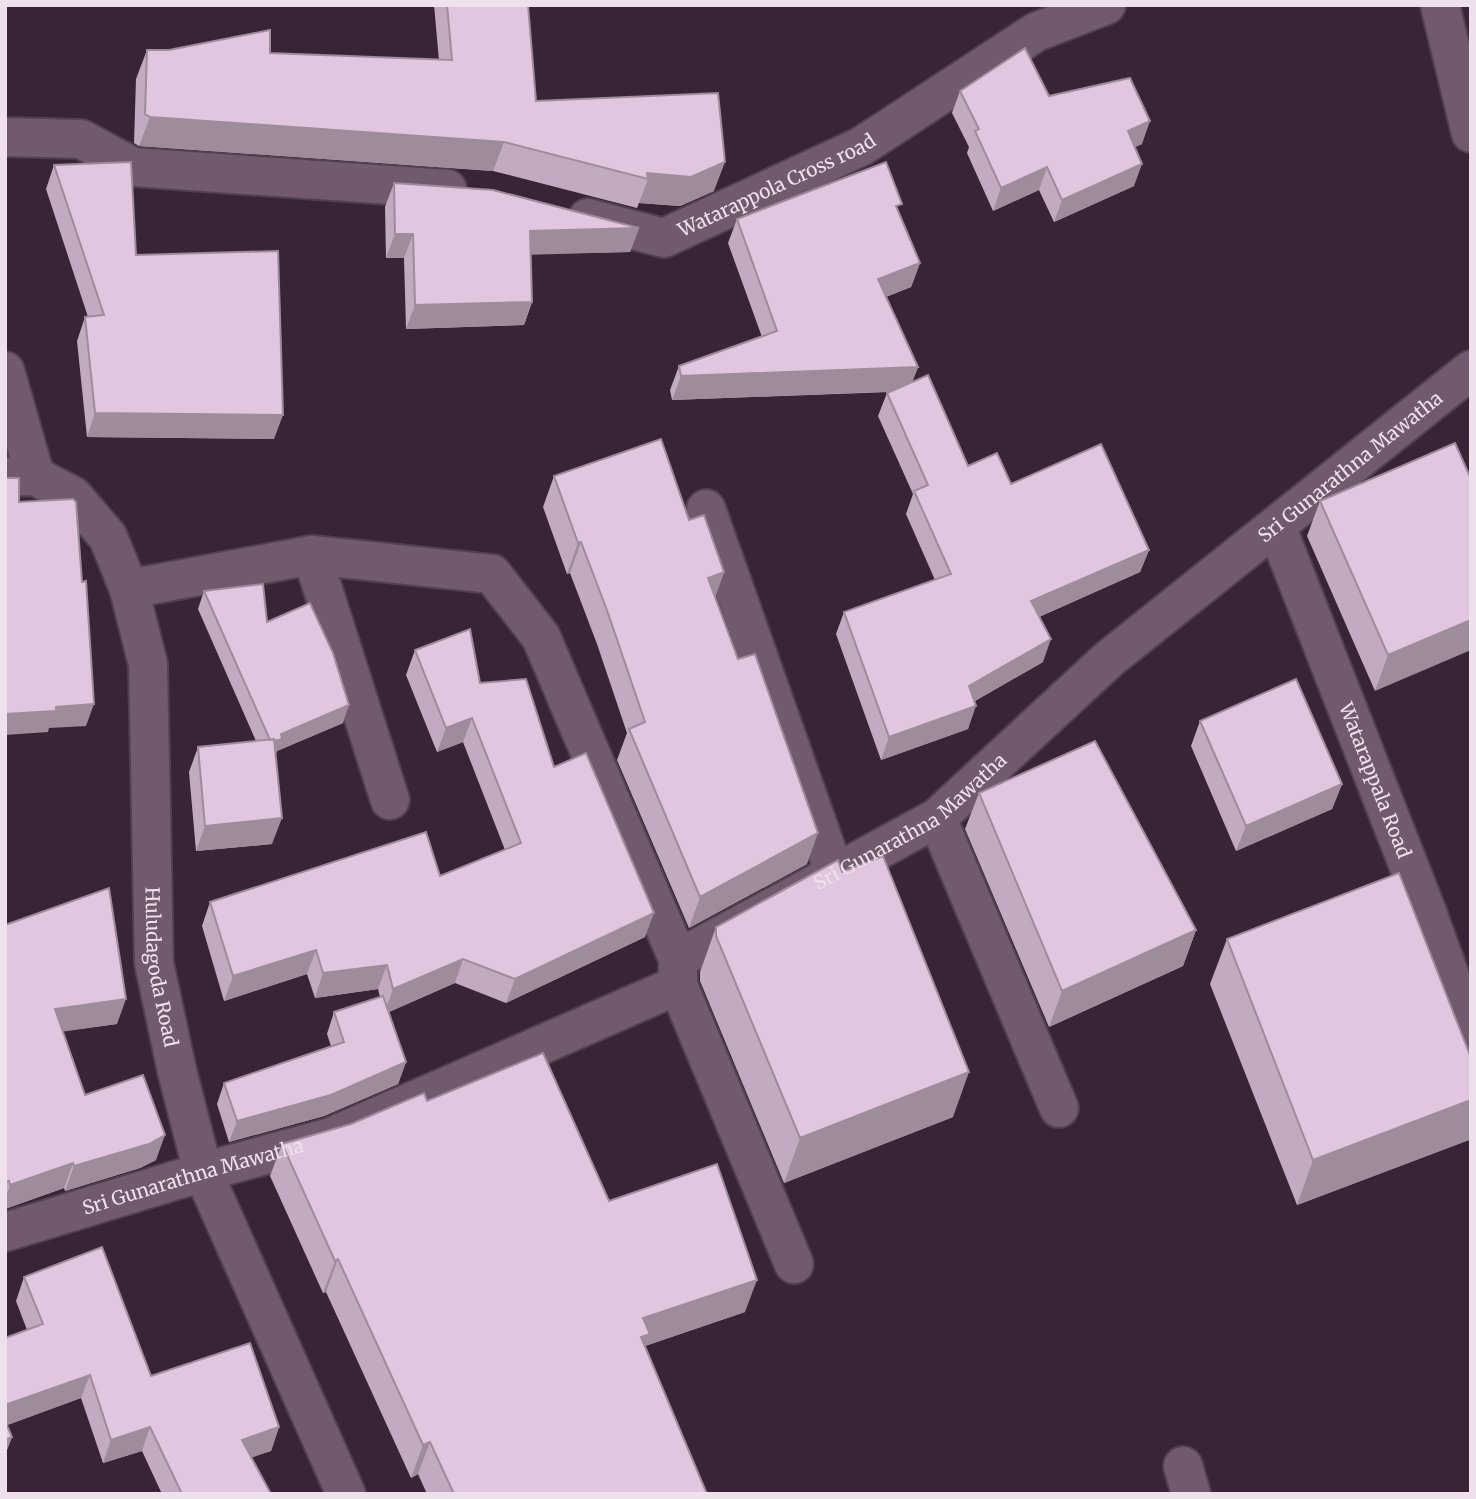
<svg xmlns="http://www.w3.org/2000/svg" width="1476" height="1499" font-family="Merriweather,serif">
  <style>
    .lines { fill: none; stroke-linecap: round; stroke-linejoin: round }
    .minor-casing { stroke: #514050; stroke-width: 42 }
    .minor { stroke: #71596e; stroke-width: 38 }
    .wall { fill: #c2aac0 }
    .shaded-wall { fill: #9e8b9c }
    .building { fill: #e1c6df; stroke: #9e8b9c; stroke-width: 2 }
    .labels { text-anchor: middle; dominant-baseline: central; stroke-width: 7; stroke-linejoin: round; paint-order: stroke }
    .street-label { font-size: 19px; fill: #eee1ed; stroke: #1b111a }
  </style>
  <rect width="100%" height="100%" fill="#392437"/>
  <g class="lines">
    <defs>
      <g id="minor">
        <path d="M1440 5 1471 133"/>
        <path d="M5 137 81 139 133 167 447 189"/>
        <path id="s1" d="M588 218 664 238 862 146 1036 32 1106 5"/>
        <path d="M5 371 35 476"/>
        <path id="s2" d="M5 477 35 476 73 496 108 537 129 589 148 664 154 963 177 1071 203 1172 346 1494"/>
        <path d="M706 509 835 874"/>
        <path id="s3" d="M1276 526 1428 915 1471 1035"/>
        <path d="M312 555 390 800"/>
        <path d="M129 589 312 555 492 574 541 637 678 959"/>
        <path d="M937 818 1059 1108"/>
        <path d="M678 985 794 1264"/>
        <path id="s4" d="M5 1232 203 1172 331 1137 678 985V959L937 818 1109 659 1471 370"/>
        <path d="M1183 1466 1191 1494"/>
      </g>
    </defs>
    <use href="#minor" class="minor-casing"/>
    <use href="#minor" class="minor"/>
  </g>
  <path class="wall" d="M434 5H528L536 101 714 191 680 206 639 203 637 208 493 171 139 146 134 143 136 79 147 50 439 60Z
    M960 91 1049 96 1142 144 1135 147 1134 186 1054 222 1039 190 993 211 967 153 969 147 952 113Z
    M54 165 136 255 274 439 87 437 77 341 85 317H88L46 189Z
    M394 183 639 228 630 252 531 254 532 302 524 325 406 329 404 258H386L385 207Z
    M899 212 920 263 911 287 886 297 918 367 912 382 968 466 1011 484 1149 550 1140 572 1039 617 1043 662 975 701 968 729 881 760 836 634 844 612 935 580 906 514 913 494 878 416 887 393 889 392 672 400 670 390 679 366 762 337 728 243 737 219Z
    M554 476 689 520 724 572 715 597 807 864 689 928 617 760 627 733 597 644 570 573 567 574 543 507Z
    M1471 479 1375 691 1307 536 1320 501Z
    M204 591 267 622 343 723 277 751 275 756 272 844 196 851 189 772 198 747 256 741 198 609Z
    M415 650 480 683 554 767 645 937 506 1003 455 983 389 1012 406 1062 398 1084 324 1116 229 1142 217 1104 224 1083 331 1046 327 1034 334 1012 380 997 378 989 315 998 307 974 224 1001 202 926 210 902 440 876 505 850 463 742 437 752 406 675Z
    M1200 721 1342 784 1332 809 1236 851 1191 746Z
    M979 793 1196 930 1183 966 1049 1027 965 829Z
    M842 872 953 1117 784 1183 700 981V972L716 927Z
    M5 925 117 1024 63 1031 85 1095 156 1160 140 1168 65 1191 64 1188 5 1209Z
    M1227 939 1471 1058V1135L1469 1140 1297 1205 1210 984Z
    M427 1101 609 1201 745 1312 645 1346 707 1494H427L418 1474 411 1478 326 1292 323 1293 270 1176 282 1144 351 1124Z
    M24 1277 151 1376 279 1427 271 1451 251 1457 271 1494H162L142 1451 103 1463 81 1398 7 1425 12 1437 5 1455V1338L27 1330 16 1301Z"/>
  <path class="shaded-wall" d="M150 117 504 142 493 171 139 146Z
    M1150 121 1142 144 1120 153 1128 131Z
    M725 162 714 191 680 206 639 203 648 179 647 173Z
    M1142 164 1134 186 1054 222 1062 200Z
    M1047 167 1039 190 993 211 1001 188Z
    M639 228 630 252 521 255 530 231Z
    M395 234H413L404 258H386Z
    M920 263 911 287 869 303 878 279Z
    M532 302 524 325 406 329 415 305Z
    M918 367 909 391 672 400 681 376Z
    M95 413 283 415 274 439 87 437Z
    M581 542 570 573 567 574 578 543Z
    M1149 550 1140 572 1023 624 1031 601Z
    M724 572 713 603 708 578Z
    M1471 620V650L1375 691 1388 655Z
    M1051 639 1043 662 961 709 969 686Z
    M94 704 86 726 49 728 48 732 5 735V714L56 707Z
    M349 705 343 723 277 751 275 757 271 742 281 734Z
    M976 706 968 729 881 760 889 737Z
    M472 718 463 742 437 752 446 728Z
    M1342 784 1332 809 1236 851 1246 826Z
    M282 818 272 844 196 851 205 826Z
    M818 833 807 864 689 928 700 897Z
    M654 913 645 937 506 1003 515 979Z
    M1196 930 1183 966 1049 1027 1062 991Z
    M316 950 307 974 224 1001 233 976Z
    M463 959 455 983 384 1014 393 989Z
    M387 965 378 989 315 998 323 973Z
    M126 999 117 1024 46 1034 55 1009Z
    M406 1062 398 1084 324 1116 229 1142 237 1121Z
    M969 1072 953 1117 784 1183 800 1138Z
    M1471 1100V1135L1469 1140 1297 1205 1313 1160Z
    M165 1135 156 1160 140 1168 65 1191 74 1166Z
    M73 1163 64 1188 5 1209V1199L10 1185Z
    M338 1259 326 1292 323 1293 335 1261Z
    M757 1280 745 1312 645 1346 638 1366 643 1318Z
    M90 1375 81 1398 5 1426V1405Z
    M150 1427 142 1451 103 1463 111 1440Z
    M279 1427 271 1451 233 1464 242 1440Z
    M12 1437 5 1455V1440Z
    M430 1442 418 1474 411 1478 423 1445Z"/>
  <path class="building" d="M447 5H528L536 101 718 93 725 162 691 177 647 173 648 179 504 142 150 117 145 114 147 50H169L270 30V53L452 60Z
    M1025 48 1049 96 1130 78 1150 121 1128 131 1142 164 1062 200 1047 167 1001 188 975 131 979 129 960 91Z
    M131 162 136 255 278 251 283 415 95 413 85 317 104 315 54 165Z
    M886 162 902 204 896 206 920 263 878 279 918 367 681 376 679 366 777 331 737 219Z
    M394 183 493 190 639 228 530 231 532 302 415 305 413 234H395Z
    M928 375 968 466 997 453 1011 484 1101 444 1149 550 1031 601 1051 639 969 686 976 706 889 737 844 612 951 574 914 491 928 485 887 393Z
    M661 439 689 520 704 515 724 572 708 578 738 659 755 654 818 833 700 897 629 729 645 722 608 613 581 542 578 543 554 476Z
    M1455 443 1471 479V620L1388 655 1320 501Z
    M5 478H19V502L73 499 76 502 82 582 86 581 94 704 56 707V711L5 714Z
    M263 584 267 622 310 603 333 653 349 705 281 734 282 739 274 741V739L270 740 204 591Z
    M470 629 480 683 526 679 554 767 586 753 654 913 515 979 463 959 393 989 387 965 323 973 316 950 233 976 210 902 426 832 440 876 521 843 472 718 446 728 415 650Z
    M1296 679 1342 784 1246 826 1200 721Z
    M274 739 282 818 205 826 198 747Z
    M1095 741 1196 930 1062 991 979 793Z
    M883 856 969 1072 800 1138 716 936V927L838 860 842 872Z
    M1399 873 1471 1058V1100L1313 1160 1227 939Z
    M109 888 126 999 55 1009 85 1095 143 1075 165 1135 149 1144 74 1166 73 1163 10 1185 9 1181 5 1182V925Z
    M383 996 406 1062 331 1095 237 1121 224 1083 344 1042 334 1012Z
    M543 1053 609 1201 717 1164 757 1280 643 1318 650 1334 641 1337 707 1494H454L430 1442 423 1445 338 1259 335 1261 282 1144 351 1124 424 1093 427 1101Z
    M102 1247 151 1376 250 1343 279 1427 242 1440 271 1494H182L150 1427 111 1440 90 1375 5 1405V1338L43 1324 24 1277Z
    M5 1421 12 1437 5 1440Z"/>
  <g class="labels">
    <g class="street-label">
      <text stroke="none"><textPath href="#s1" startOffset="203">Watarappola Cross road</textPath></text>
      <text stroke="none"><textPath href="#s4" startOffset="1582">Sri Gunarathna Mawatha</textPath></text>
      <text stroke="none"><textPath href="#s3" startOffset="273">Watarappala Road</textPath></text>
      <text stroke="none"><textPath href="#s4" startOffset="1015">Sri Gunarathna Mawatha</textPath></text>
      <text stroke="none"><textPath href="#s2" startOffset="564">Huludagoda Road</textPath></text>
      <text stroke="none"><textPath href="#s4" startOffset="196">Sri Gunarathna Mawatha</textPath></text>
    </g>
  </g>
  <rect width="1476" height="1499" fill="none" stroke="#eee1ed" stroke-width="14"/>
</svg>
